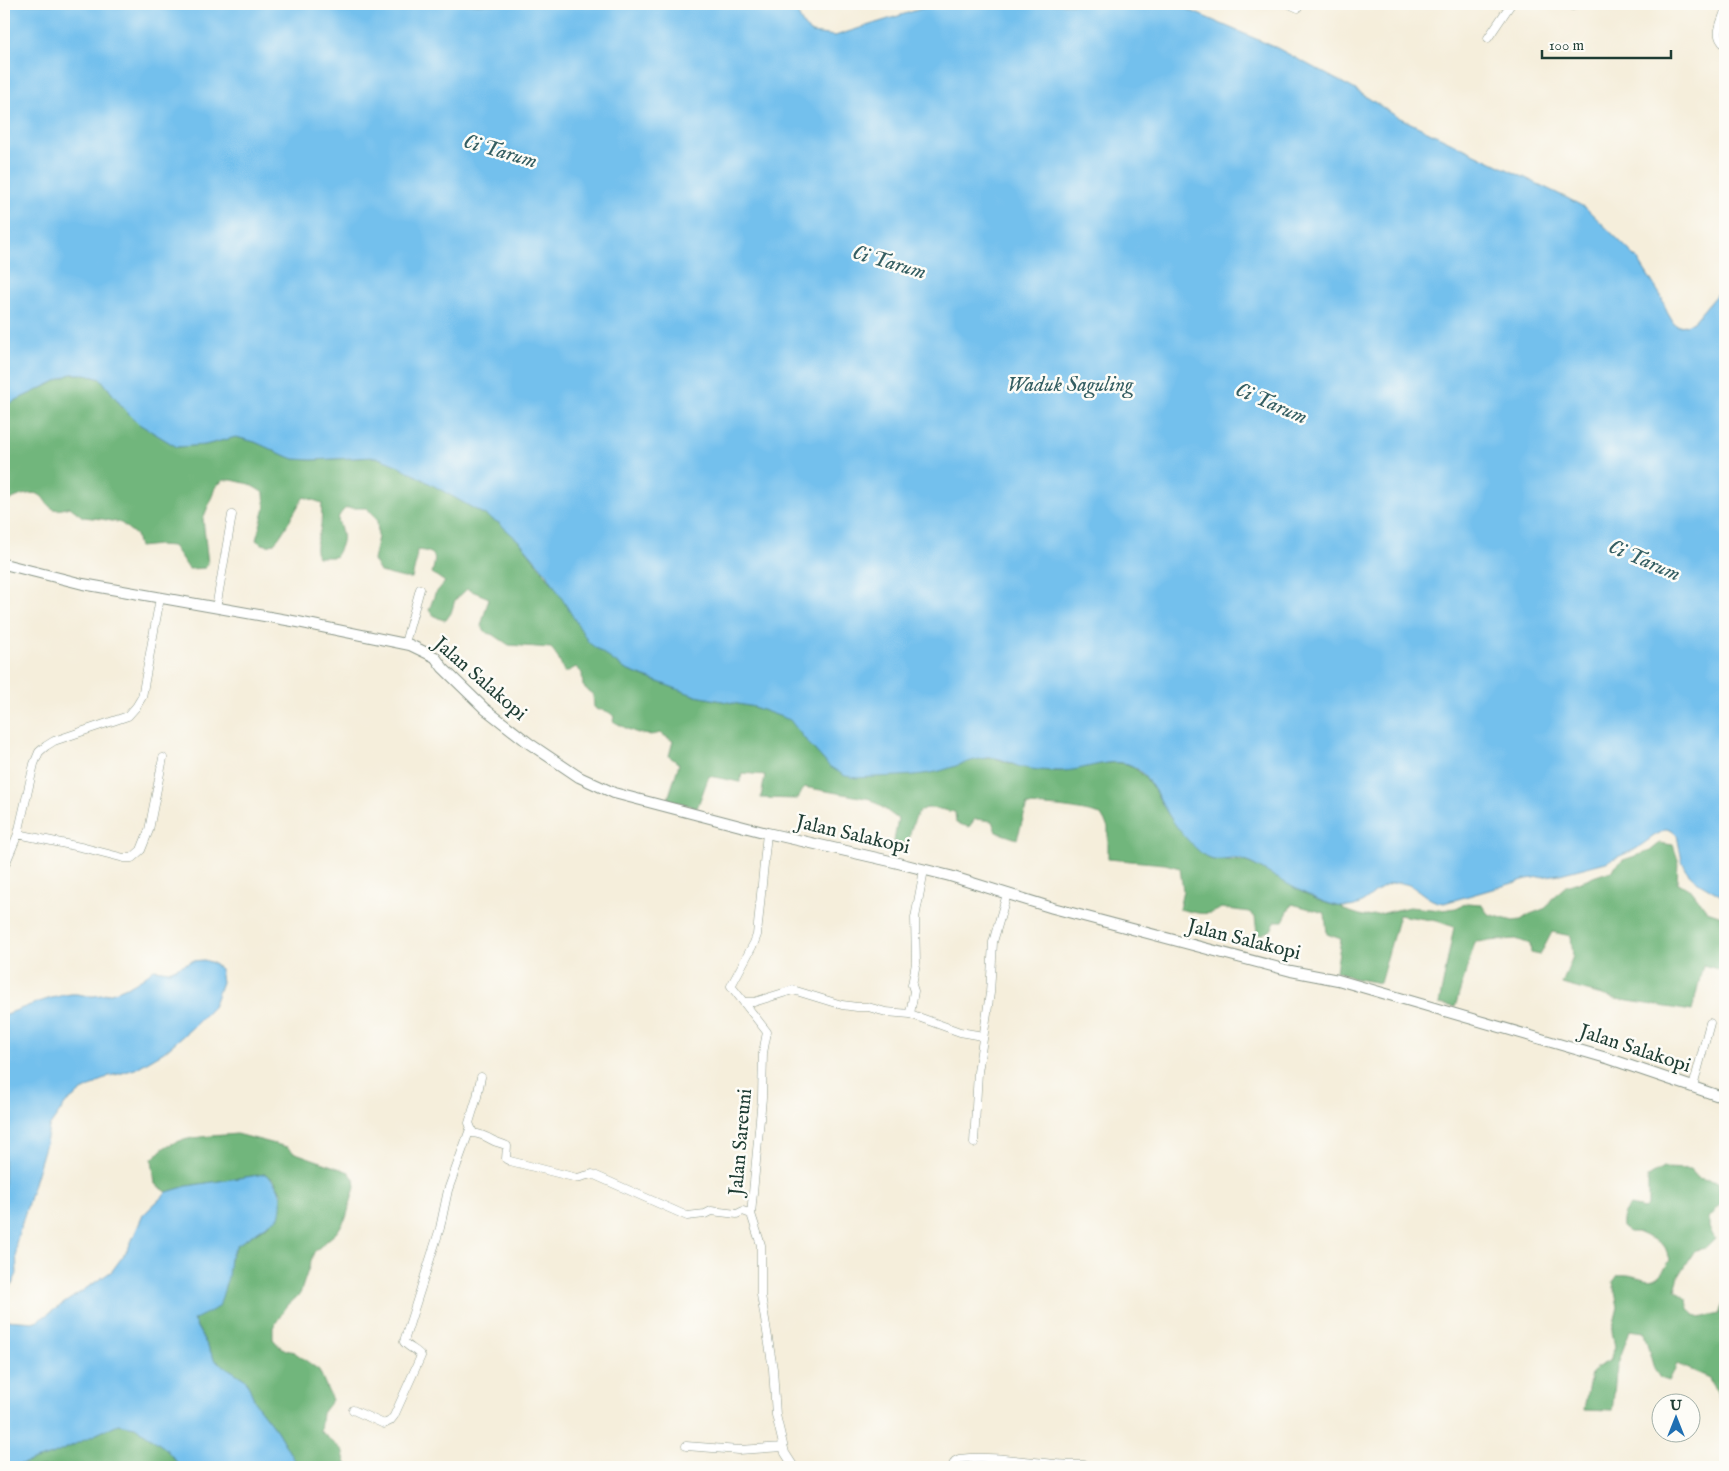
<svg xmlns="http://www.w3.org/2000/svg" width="1729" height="1471" font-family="'IM FELL English',serif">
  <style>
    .forest { fill: #71b67b; stroke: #487a58 }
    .water { fill: #73c0ed; stroke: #497e90 }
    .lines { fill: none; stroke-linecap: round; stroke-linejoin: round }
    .minor-casing { stroke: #8a9688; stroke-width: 9 }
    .tertiary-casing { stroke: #8a9688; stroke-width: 12 }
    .minor { stroke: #fff; stroke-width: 8 }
    .tertiary { stroke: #fff; stroke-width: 10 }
    .labels { text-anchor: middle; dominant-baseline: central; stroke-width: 5; stroke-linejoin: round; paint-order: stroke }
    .street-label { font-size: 20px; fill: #1f3d34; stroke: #fdfcf7 }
    .water-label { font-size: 21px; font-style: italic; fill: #345e62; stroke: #fdfcf7 }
  </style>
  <rect width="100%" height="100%" fill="#fdfcf7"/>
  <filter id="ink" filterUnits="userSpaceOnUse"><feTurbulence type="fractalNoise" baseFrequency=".02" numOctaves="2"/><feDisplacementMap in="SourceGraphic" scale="10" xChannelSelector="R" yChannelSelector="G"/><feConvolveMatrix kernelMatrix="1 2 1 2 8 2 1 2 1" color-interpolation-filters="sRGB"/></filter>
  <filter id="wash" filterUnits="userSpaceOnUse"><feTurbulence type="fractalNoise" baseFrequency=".0096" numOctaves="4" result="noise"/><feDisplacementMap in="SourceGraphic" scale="20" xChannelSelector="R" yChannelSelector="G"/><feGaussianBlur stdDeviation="1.12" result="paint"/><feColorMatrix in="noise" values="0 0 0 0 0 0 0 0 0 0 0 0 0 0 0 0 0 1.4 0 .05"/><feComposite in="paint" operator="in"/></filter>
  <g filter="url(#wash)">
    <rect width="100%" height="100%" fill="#f5eedb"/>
    <path class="forest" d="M71 374H83L101 379 124 409 139 424 177 447 205 445 236 437 255 442 279 453 294 459 311 460 376 457 399 465 499 523 521 543 612 660 626 670 696 696 754 707 791 720 803 737 829 766 994 758C1003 760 1011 765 1019 766 1030 769 1052 772 1064 771 1081 769 1117 757 1131 766 1152 778 1159 802 1172 820 1181 832 1192 844 1203 854 1214 866 1233 857 1249 863 1281 876 1308 902 1342 907L1344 910 1363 916 1376 915 1409 907 1442 910 1456 908 1467 903 1481 904 1488 914 1513 921 1521 920 1528 915 1546 908 1553 897 1566 886 1611 871 1623 860 1650 851 1660 843 1673 845 1678 860 1677 882 1692 891 1707 911 1725 917V971L1703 965 1692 1011 1616 999 1562 984 1573 956 1571 936 1552 932 1540 955 1531 953 1530 944 1516 939 1475 942 1455 1007 1439 1004 1454 927 1437 921 1399 915 1380 983 1352 978 1336 971 1341 939 1327 934 1325 913 1292 904 1283 921H1276L1271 930 1260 935 1257 933 1255 917 1249 912 1221 908C1208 918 1194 912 1179 909L1183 891 1180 868 1165 864 1108 859V827L1101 815C1076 808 1053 806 1027 805L1017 839 996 832 992 821 975 819 969 827 956 823 955 812C947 811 938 808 930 808 912 807 910 837 907 851L893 847 898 819 871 799 804 787 798 799 761 798 765 775 742 773 740 782 709 776 697 808 668 799 679 764 669 756 673 741 660 733C644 739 627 729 613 721L614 717C611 712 603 709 597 710L594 707 593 695 583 686 582 673 576 667 565 673C560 664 558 655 551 648L509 645 494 635 487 633 481 626 489 598 467 589 455 600 451 613 446 620C440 620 432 615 429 610L435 594 445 582 432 573C437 555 436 552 417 550L416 562 412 578H404L380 572 373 560 378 537 377 520 367 508H346C334 519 339 520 342 534 344 541 339 551 335 557H318C312 545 320 537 321 525 322 517 321 510 322 503L304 497C296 507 280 542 271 545 265 546 260 543 256 540L265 508 264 493 249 484 232 480H224L216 486 203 519 208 564 205 568 189 569 173 546 159 545 139 547 136 535 121 523 102 519 83 517 70 507C65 508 58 511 54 509 43 505 46 490 27 494 19 495 11 500 4 503V406Z
      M237 1134 287 1147 293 1152 349 1172 354 1179 355 1187 346 1218 337 1232 314 1252 300 1294 287 1306 273 1327V1339L279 1346 286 1350 294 1352 319 1370 332 1400 322 1413 320 1431 342 1450 346 1464 353 1467H298L277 1431 256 1404 246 1380 215 1360 193 1319 228 1277 230 1258 237 1245 270 1224 282 1194 274 1180 265 1174 187 1186 167 1192 155 1184 152 1159C157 1155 161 1149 167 1146 185 1136 216 1136 237 1134Z
      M1663 1168 1690 1169 1698 1178 1718 1182 1722 1203 1709 1218V1228L1715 1239 1706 1248 1695 1250 1679 1276 1675 1290 1687 1300C1688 1310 1692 1314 1700 1318L1719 1313 1725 1300V1400L1719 1399 1710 1378 1677 1364 1669 1381 1660 1378 1654 1369 1644 1332 1630 1330 1617 1366 1612 1411 1584 1410 1591 1373 1596 1368 1609 1361 1615 1347 1612 1331 1618 1307 1613 1282 1618 1275C1646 1272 1650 1295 1670 1260L1665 1247 1659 1242 1637 1232H1629L1622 1227C1621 1218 1623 1213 1630 1206L1644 1209 1648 1206V1177Z
      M118 1424 135 1427 165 1448 181 1467H11L52 1455Z"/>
    <path class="water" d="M4 4H792L804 26 812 33 835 36 936 4H1175L1277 48 1354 89 1396 116 1567 198 1586 208 1637 258 1661 296 1667 312 1674 324 1678 326 1687 325 1695 320 1725 284V898L1698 882 1688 873 1682 861 1677 835 1672 831 1667 829 1654 836 1636 849 1606 862 1560 874 1527 879 1444 903C1425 902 1419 885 1401 883 1377 881 1370 906 1348 907 1322 908 1276 876 1252 864 1248 862 1242 860 1238 859 1226 858 1215 864 1205 856 1193 847 1180 832 1172 820 1161 804 1148 770 1128 764 1106 758 1083 771 1061 771 1047 771 1033 770 1020 767 1011 764 1004 759 995 758 977 756 954 768 936 772 912 777 882 776 857 778L845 776 829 766 803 737 790 720 754 707 696 696 626 670 589 643 547 574 521 543 499 523 399 466 376 457 311 460 294 459 279 453 255 442 236 437 205 445 177 447 139 424 124 409 101 379 83 374H71L4 406Z
      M204 960 213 963 220 969 222 982 213 1007 192 1028 164 1052 135 1069 119 1074 109 1076 94 1085 82 1091 66 1103 49 1127 46 1143 16 1243 17 1274 4 1301V1015C26 1007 48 997 71 994 79 993 87 997 94 996 117 994 138 983 154 969L169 971 192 961Z
      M265 1174C281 1185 284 1199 279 1217L237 1245 230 1258 228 1277 219 1307 193 1320 215 1360 246 1380 256 1404 277 1431 298 1467H181L165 1448 135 1427 118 1424 52 1455 11 1467H4V1320L36 1322 112 1271 128 1249 143 1215 167 1192 187 1186Z"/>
  </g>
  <g filter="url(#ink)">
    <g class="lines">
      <defs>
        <path id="minor" d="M1289 4 1298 8
          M1563 4 1573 6 1576 4
          M1227 5 1235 4
          M1725 11C1721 24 1713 35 1725 45
          M1488 38 1511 4
          M216 608 232 515
          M405 643 420 589
          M767 833 757 935 754 943 731 986 767 1032 763 1053 762 1098 751 1214 761 1245V1295L773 1369 776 1415 785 1453 794 1467
          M18 834 85 848 124 858H132L141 850 149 830 163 758
          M4 867 18 834 34 764 39 752 46 746 54 741 128 716 136 707 142 697 160 598
          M744 1002H754L793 990 842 1005 857 1007H868L886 1012 910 1014 960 1032 983 1036
          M910 1014 914 991 912 985 916 963 915 918 924 870
          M481 1077 477 1097 469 1123 473 1133C481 1134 485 1136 492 1140 497 1143 502 1143 507 1146L506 1159 510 1161 577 1178 592 1174 687 1216 705 1214 711 1211 737 1214 743 1211 751 1214
          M1693 1087 1710 1023
          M974 1143 978 1072 990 993 993 942 1007 894
          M353 1410 384 1424 390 1421 394 1416 421 1356C417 1350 409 1348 404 1342L405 1338 440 1228 448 1190 470 1129
          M686 1446 739 1450 783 1447
          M952 1467 955 1461 959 1459C1000 1454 1042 1466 1084 1465V1467"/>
        <path id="tertiary" d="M4 564 83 584 298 622 410 645 435 657 443 668 485 709 530 744 579 777 614 793 767 833 890 861 950 876 1053 908 1291 971 1338 980 1610 1059 1725 1098"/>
      </defs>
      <use href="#minor" class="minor-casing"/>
      <use href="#tertiary" class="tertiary-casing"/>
      <use href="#minor" class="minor"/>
      <use href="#tertiary" class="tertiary"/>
    </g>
  </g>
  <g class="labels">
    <g class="street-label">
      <text transform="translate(480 679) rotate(41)">Jalan Salakopi</text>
      <text transform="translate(853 835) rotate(13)">Jalan Salakopi</text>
      <text transform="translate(1244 940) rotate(14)">Jalan Salakopi</text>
      <text transform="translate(1635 1049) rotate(18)">Jalan Salakopi</text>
      <text transform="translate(741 1142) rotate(-85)">Jalan Sareuni</text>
    </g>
    <g class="water-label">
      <text transform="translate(500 152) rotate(16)">Ci Tarum</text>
      <text transform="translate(889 263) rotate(16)">Ci Tarum</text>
      <text x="1070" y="385">Waduk Saguling</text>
      <text transform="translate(1271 404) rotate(23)">Ci Tarum</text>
      <text transform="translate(1644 561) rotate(23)">Ci Tarum</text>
    </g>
  </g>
  <rect width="1729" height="1471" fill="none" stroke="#fdfcf7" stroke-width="20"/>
  <g transform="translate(1676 1418)"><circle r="24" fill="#fdfcf7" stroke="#a4b0a9"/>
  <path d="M0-4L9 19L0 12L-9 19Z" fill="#1f6fb2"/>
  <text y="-8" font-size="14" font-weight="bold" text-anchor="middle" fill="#1f3d34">U</text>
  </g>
  <path d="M1542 50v8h129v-8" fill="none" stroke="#1f3d34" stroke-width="2.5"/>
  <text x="1549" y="50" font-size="15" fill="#1f3d34" stroke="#fdfcf7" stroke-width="4" paint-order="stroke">100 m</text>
</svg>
